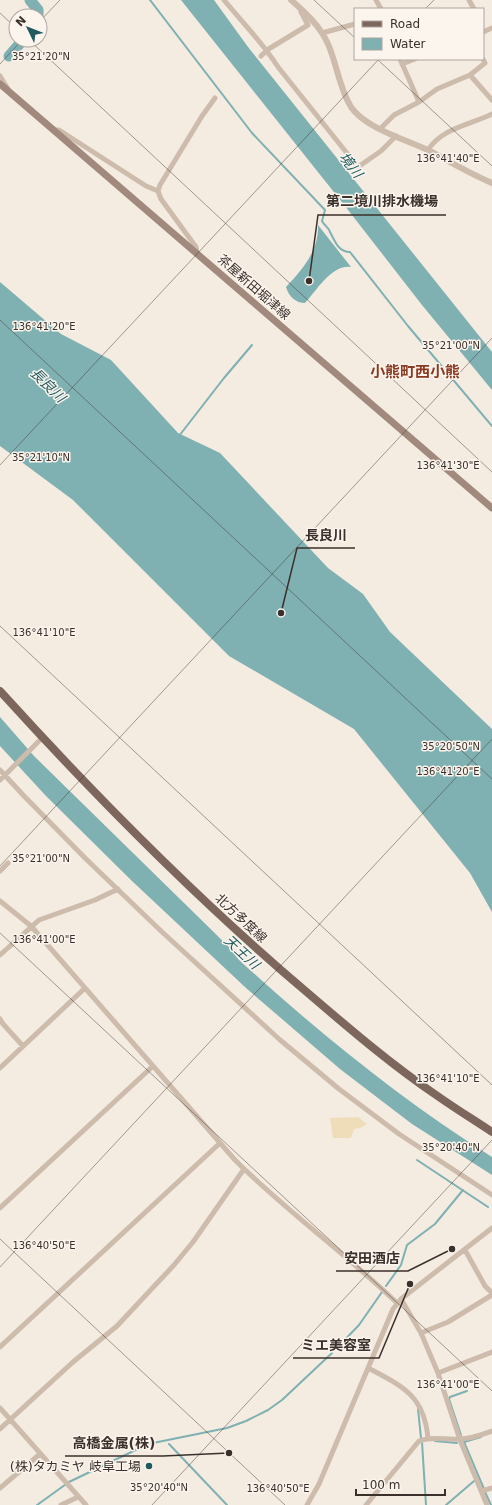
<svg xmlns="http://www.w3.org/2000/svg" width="492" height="1505" font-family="'DejaVu Sans','Noto Sans JP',sans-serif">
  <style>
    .sand { fill: #efdcb8 }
    .water { fill: #7fb0b2 }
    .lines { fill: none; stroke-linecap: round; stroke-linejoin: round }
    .stream { stroke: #7fb0b2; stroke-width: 2 }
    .river { stroke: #7fb0b2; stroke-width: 11 }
    .minor { stroke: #cdbbac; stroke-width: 5 }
    .tertiary { stroke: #cdbbac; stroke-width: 6 }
    .secondary { stroke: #a18a7d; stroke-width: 7 }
    .primary { stroke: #7d675c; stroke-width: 8 }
    .ticks { fill: none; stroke: #3b302b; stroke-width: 1; stroke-opacity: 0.45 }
    .poi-dot { fill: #1f5a5e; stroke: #fbf5ee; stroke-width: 1.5 }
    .labels { text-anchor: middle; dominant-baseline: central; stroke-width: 3; stroke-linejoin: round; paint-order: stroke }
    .street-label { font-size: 13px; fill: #3b302b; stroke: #fbf5ee }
    .poi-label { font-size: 13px; fill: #3b302b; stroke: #fbf5ee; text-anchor: end }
    .water-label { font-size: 14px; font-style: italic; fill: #1f5a5e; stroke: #fbf5ee }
    .quarter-label { font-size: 15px; font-weight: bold; fill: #8c3b22; stroke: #fbf5ee }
    .ticks-label { font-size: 10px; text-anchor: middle; fill: #3b302b; stroke: #fbf5ee; stroke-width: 3; stroke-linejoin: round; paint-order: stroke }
    .leader { fill: none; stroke: #3b302b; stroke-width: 1.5 }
    .callout-dot { fill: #3b302b; stroke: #fbf5ee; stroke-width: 1.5 }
    .callout-label { font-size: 14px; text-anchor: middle; font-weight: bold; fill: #3b302b; stroke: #fbf5ee; stroke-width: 3; stroke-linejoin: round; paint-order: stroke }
  </style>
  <rect width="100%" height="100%" fill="#f4ebe1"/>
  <path class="sand" d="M358 1117 367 1124 360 1128 354 1129 351 1138H333L330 1118Z"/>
  <path class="water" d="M181 0H214L248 47 492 352V390L422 305 345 206Z
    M318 225 351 267C332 264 317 290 305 303 296 303 289 297 286 287 303 269 319 250 318 225Z
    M0 282 61 334 111 360 178 433 220 453 328 568 363 594 390 632 492 729V912L470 873 354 729 229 656 73 500 0 446Z
    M0 717 34 756 232 950 238 959C318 1032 400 1099 492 1157V1175L412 1124 340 1069 246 988 132 881 46 796 0 746Z"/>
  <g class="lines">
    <path class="stream" d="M150 0 252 133 325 210 322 221C324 225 329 228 330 232 335 241 338 252 350 252L408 326 492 426
      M179 436 224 378 252 345
      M417 1160 488 1207
      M386 1286 401 1265 407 1245 435 1224 463 1190
      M337 1348 359 1325 382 1292
      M418 1409 421 1438
      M461 1435 449 1399 450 1397 467 1391
      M481 1437 464 1442 484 1489H485
      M435 1441 457 1443
      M422 1442 426 1505
      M169 1444 227 1505
      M485 1492 491 1505
      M37 1505 69 1482 148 1444 227 1428 246 1421 268 1410 282 1400 332 1353
      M446 1505 474 1481"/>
    <path class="river" d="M30 0 38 10V16
      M9 56 23 40"/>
    <path class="minor" d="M224 0C242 22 263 43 278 67L358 167 381 151 396 136
      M376 0 381 9
      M469 0 474 9
      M483 32 492 28
      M322 33 355 24
      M261 56 267 50 308 25 301 12 300 8
      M400 59 419 102
      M402 64 415 59
      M470 75 485 63 483 59
      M0 76 8 89
      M380 129 394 115 419 102 437 89 470 75 492 100
      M53 130H59L146 186 158 191
      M428 150C442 128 470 125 492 114
      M197 254 196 247 161 199 158 191 160 185 202 116 215 98
      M0 770 25 797 86 859 161 931 279 1039 339 1089 399 1134 492 1195
      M0 780 42 738
      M0 871 8 863
      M0 901 31 926 235 1160C286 1211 345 1253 397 1303
      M0 955 39 920 95 900 118 889
      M0 1019 3 1024 23 1046
      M0 1068 85 988
      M0 1208 153 1066
      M465 1250 485 1286 492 1293
      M401 1299 421 1333 438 1373 460 1440 487 1505
      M421 1333 448 1322 492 1295
      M0 1347 220 1143
      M368 1368C402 1386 424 1395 428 1438
      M438 1373 492 1352
      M0 1408 86 1505
      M0 1429 73 1362 117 1326 174 1265 193 1242 244 1169
      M0 1488 40 1454
      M482 1491 492 1488
      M61 1505 78 1497
      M307 1505 319 1484 393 1309 401 1299 492 1228
      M366 1505 419 1441C433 1436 444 1440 459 1439 471 1439 481 1435 492 1431"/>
    <path class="tertiary" d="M291 0C306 13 320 26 328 44 337 64 339 88 351 107 365 128 407 140 430 151 450 162 471 174 492 183"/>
    <path class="secondary" d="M0 84 492 508"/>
    <path class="primary" d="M0 691C97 798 199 901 309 994 351 1030 393 1066 439 1097 456 1109 474 1120 492 1132"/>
  </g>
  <path class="ticks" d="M314 0 355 38M425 9 434 0M0 13 16 28M40 21 60 0M29 40 492 472M377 59 492 166M0 64 22 40M0 320 492 779M0 465 379 59M0 626 492 1085M0 866 492 338M0 933 492 1391M0 1239 285 1505M0 1267 492 739M152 1505 492 1140"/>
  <circle class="poi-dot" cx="149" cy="1466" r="4"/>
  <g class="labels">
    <g class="street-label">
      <text transform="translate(254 287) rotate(41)">茶屋新田堀津線</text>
      <text transform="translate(241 918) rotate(43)">北方多度線</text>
    </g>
    <g class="poi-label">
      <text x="141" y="1466">(株)タカミヤ 岐阜工場</text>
    </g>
    <g class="water-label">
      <text transform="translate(351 165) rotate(52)">境川</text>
      <text transform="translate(48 385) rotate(44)">長良川</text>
      <text transform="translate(242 952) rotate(43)">天王川</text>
    </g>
    <g class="quarter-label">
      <text x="415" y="372">小熊町西小熊</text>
    </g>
  </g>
  <g class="ticks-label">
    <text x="41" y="60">35°21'20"N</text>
    <text x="448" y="162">136°41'40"E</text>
    <text x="44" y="330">136°41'20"E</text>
    <text x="451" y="349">35°21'00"N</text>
    <text x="41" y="461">35°21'10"N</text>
    <text x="448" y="469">136°41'30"E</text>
    <text x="44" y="636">136°41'10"E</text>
    <text x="451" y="750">35°20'50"N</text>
    <text x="448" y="775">136°41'20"E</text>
    <text x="41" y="862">35°21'00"N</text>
    <text x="44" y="943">136°41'00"E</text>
    <text x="448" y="1082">136°41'10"E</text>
    <text x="451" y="1151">35°20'40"N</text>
    <text x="44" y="1249">136°40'50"E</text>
    <text x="448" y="1388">136°41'00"E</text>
    <text x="159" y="1491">35°20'40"N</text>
    <text x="278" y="1492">136°40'50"E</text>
  </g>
  <path class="leader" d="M309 281L318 215H446M281 613L297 548H355M452 1249L408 1271H336M410 1284L379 1358H293M229 1453L163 1456H65"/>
  <g class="callout-dot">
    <circle cx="309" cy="281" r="4"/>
    <circle cx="281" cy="613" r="4"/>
    <circle cx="452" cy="1249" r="4"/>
    <circle cx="410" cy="1284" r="4"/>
    <circle cx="229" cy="1453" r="4"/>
  </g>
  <g class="callout-label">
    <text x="382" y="206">第二境川排水機場</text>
    <text x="326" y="540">長良川</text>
    <text x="372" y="1263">安田酒店</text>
    <text x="336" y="1350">ミエ美容室</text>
    <text x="114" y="1448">高橋金属(株)</text>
  </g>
  <rect x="354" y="8" width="130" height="52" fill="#fbf5ee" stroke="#aea6a0"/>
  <rect x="362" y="21" width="20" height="6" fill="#7d675c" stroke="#aea6a0"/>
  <text x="390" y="28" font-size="12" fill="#3b302b">Road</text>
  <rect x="362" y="38" width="20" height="12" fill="#7fb0b2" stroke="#aea6a0"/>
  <text x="390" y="48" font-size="12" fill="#3b302b">Water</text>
  <g transform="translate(28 28) rotate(313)"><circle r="19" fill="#fbf5ee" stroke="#aea6a0"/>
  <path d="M0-3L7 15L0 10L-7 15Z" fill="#1f5a5e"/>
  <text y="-6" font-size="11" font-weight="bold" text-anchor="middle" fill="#3b302b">N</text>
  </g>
  <path d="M356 1489v6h89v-6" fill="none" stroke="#3b302b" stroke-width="2"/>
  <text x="362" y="1489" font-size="12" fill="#3b302b" stroke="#fbf5ee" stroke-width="3" paint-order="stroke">100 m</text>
</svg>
